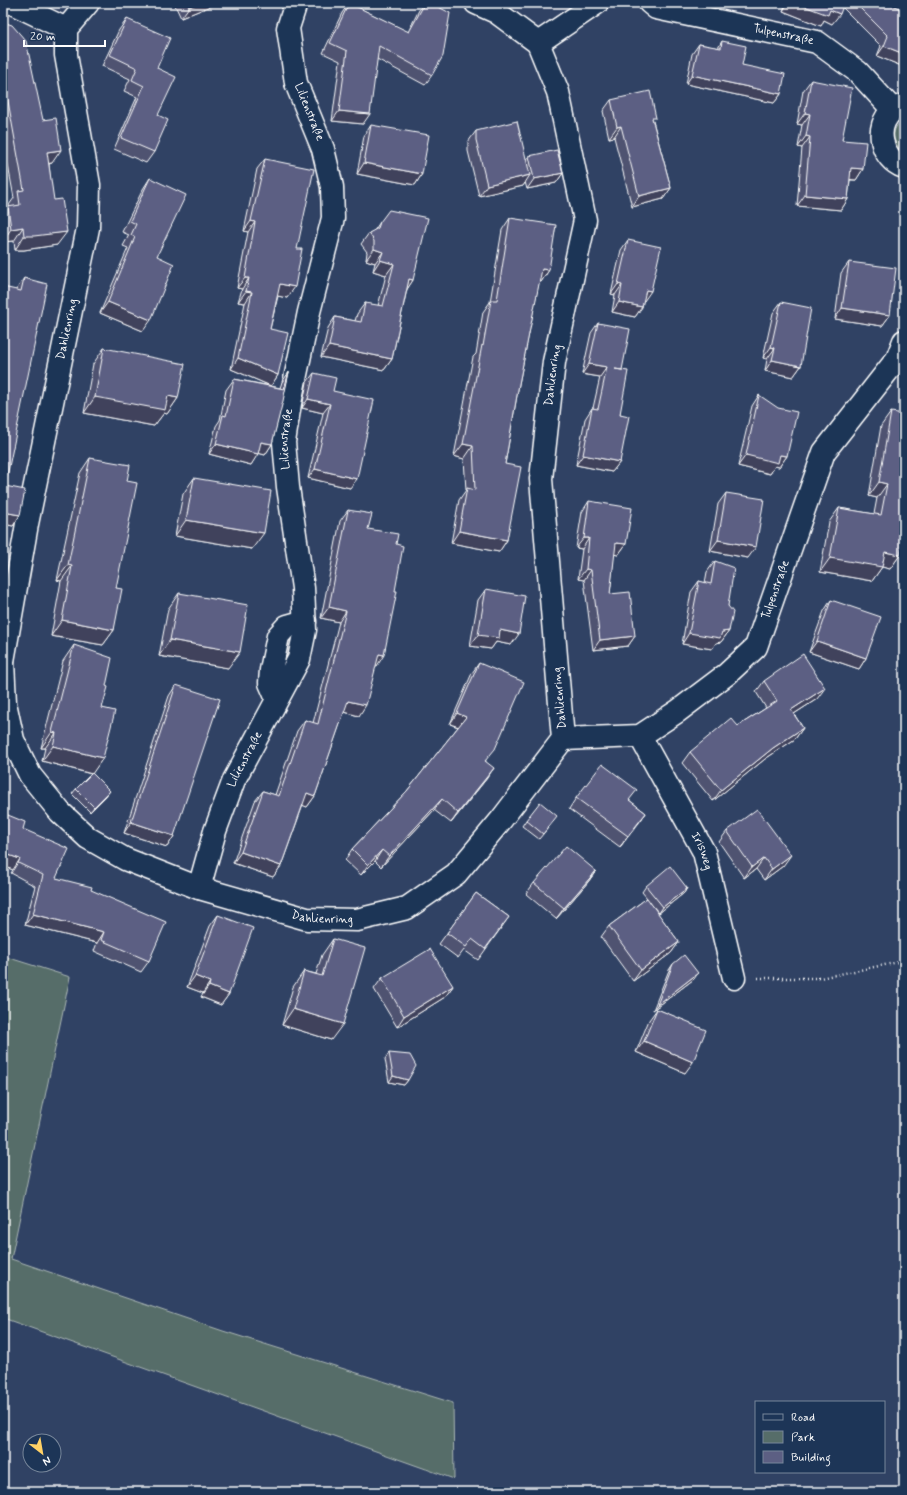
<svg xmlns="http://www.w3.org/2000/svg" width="907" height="1495" font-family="Mynerve,sans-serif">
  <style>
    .green { fill: #566d69; stroke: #aab6b4 }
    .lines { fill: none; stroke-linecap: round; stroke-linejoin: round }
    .minor-casing { stroke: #fff; stroke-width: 25 }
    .path { stroke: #fff; stroke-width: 2.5; stroke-dasharray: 1 3; stroke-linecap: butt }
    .minor { stroke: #1d3557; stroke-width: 22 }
    .wall { fill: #4f5271; stroke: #fff }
    .shaded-wall { fill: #40425c; stroke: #fff }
    .building { fill: #5c5f83; stroke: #fff }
    .labels { text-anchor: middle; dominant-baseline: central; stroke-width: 4; stroke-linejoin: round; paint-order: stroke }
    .street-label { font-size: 12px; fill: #fff; stroke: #1d3557 }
  </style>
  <rect width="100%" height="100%" fill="#304264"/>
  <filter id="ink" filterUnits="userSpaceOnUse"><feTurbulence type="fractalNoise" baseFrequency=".025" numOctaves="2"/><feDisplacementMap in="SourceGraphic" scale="8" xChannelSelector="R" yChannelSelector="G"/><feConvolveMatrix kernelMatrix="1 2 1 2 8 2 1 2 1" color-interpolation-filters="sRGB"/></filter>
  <g filter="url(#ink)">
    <path class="green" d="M904 119V154C892 142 889 130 904 119Z
      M3 956 70 977 11 1259 223 1331 453 1403 454 1479 3 1318Z"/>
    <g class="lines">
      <defs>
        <g id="minor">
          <path d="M12 3 66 29"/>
          <path id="s1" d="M650 3 656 8 817 42 858 72 893 110"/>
          <path d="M538 43 597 3"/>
          <path d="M904 105C901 106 896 108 893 110 873 127 881 159 904 167"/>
          <path id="s2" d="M3 661 27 524 88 228 89 185 66 55V29L88 3"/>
          <path id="s3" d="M3 662 5 703 13 740 30 775 60 812 88 838 125 859 199 888 307 919 357 920 407 908 456 874 501 820 563 739 541 479 554 362 585 220 558 92 538 43 496 12 476 3"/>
          <path d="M277 699 270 683 271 670 278 636 287 626 305 621"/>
          <path id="s4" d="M640 736 704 852 734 978"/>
          <path id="s5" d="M563 739 640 736 678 711 727 674 756 647 824 452 897 359 904 341"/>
          <path id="s6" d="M199 888 215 831 234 780 299 659 305 630 303 588 288 487 284 442 290 403 309 312 333 218 332 187 323 149 296 83 288 28 296 3"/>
        </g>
      </defs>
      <use href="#minor" class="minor-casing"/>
      <path class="path" d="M758 978H820L904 961"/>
      <use href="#minor" class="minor"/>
    </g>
    <path class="wall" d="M174 3H214L213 5 181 18Z
      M349 3 408 32 419 10 424 3H431L432 75 425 85 377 59 363 124 332 121 340 61 323 53 342 13Z
      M786 3H887L904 67 877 56 881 46 842 7 832 24 824 20 821 26 783 11Z
      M127 19 157 68 158 115 154 152 146 163 114 149 137 97 124 91 130 79 102 66 119 30Z
      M3 22 52 163 49 164 57 245 24 250H15L14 241 3 242V214L8 207H9V205L14 198 3 138Z
      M722 41 742 65 781 94 774 103 686 84 692 54 699 44 718 48Z
      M811 80 842 140 863 169 856 180H850L848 199 841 210 797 206 802 148 798 147 802 125 797 124 803 91Z
      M611 100 653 121 671 188 663 199 632 207 614 137 609 138 603 111Z
      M371 125 422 174 415 185 357 174 364 136Z
      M476 131 527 159 529 156 563 173 556 183 527 189 525 182 523 186 479 196 468 151V142Z
      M265 159 297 249 287 298 278 296 270 329 278 375 271 386 280 388 282 382 289 372 272 444 265 455 258 453 251 465 209 454 216 426 220 420 226 390 234 379 271 386 231 369 245 303 238 302 242 289 237 288 248 232 244 231 257 169Z
      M150 178 157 256 143 331 100 313 128 248 123 246 129 235 122 232 143 189Z
      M510 218 549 270 541 282H539L519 384 505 464 507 540 499 552 451 543 459 500 466 490 464 459 454 456 473 357 476 354 483 312 490 302 502 230Z
      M380 222 413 280 407 289 392 359 384 370 321 357 328 328 335 317 355 321 357 314 365 303 378 306 386 275 373 271 375 263 366 260 367 252 361 244 369 233 374 231Z
      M628 240 644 301H643L642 307 635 317 612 312 615 295 611 294 621 250Z
      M849 262 890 315 882 326 835 319 841 273Z
      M24 278 5 486 20 515 13 526 3 524 16 290Z
      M781 302 801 366 793 377 765 371 767 359 763 358 773 313Z
      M598 323 622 370 620 414V462L612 472 576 465 585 419 592 408H593L600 377 582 374 591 333Z
      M104 348 178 398 167 414 164 413 154 426 84 413 93 364Z
      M314 373 333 391 350 488 308 478 323 413 302 408 307 382Z
      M759 395 787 456 779 467 775 466 770 474 738 466 752 406Z
      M891 412 900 555 890 569 882 567 872 581 820 572 829 522 839 508 874 514 877 498 869 496 881 426Z
      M90 458 127 481 116 588 114 630 103 645 51 636 61 581 57 580 80 473Z
      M194 478 252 549 175 536 183 494Z
      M726 493 748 558 710 551 718 504Z
      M589 501 626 544 618 555 614 554 610 594 635 636 628 646 593 650 584 580 578 579 582 549 576 548 582 512Z
      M348 510 368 529 377 666 376 665 359 716 344 712 315 796 307 807 303 805 281 866 273 877 233 863 255 801 263 791 275 795 297 731 305 720 313 723 339 622 321 618 340 521Z
      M715 561 728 606 729 631 721 642 716 643 712 649 682 644 691 592 699 581 705 583 707 572Z
      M486 589 511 645 496 642 491 649 470 646 478 600Z
      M179 593 228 668 159 656 168 609Z
      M831 600 866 658 859 669 809 652 824 611Z
      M74 645 106 686 102 708 103 758 92 773 106 796 90 812 72 794 76 789 91 774 42 761 45 748H41L63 661Z
      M479 663 487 778 451 823 434 810 381 867 375 861 361 875 345 860 352 849 407 791 458 727 450 724 472 673Z
      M764 681 817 699 794 714 803 728 795 739 765 759 713 801 682 763 690 752 738 726 766 708 756 692Z
      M176 685 174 836 167 847 124 833 169 696Z
      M576 798 629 800 646 813 620 847 569 809Z
      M3 813 23 829 56 878 91 890 149 961 141 972 94 951 97 943 25 925 35 886 11 873 13 870 3 866Z
      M526 820 553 822 539 839 522 826Z
      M727 831 783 866 764 880 756 869 744 878 719 842Z
      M596 871 588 882 556 919 526 894 534 883Z
      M646 886 687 888 684 893 659 913 651 904 679 942 671 953 633 981 601 937 609 926 647 898 642 892Z
      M476 893 509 917 478 960 464 950 458 958 439 944Z
      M218 915 229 994 221 1005 201 997 203 993 187 987 210 926Z
      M333 939 331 1040 282 1025 293 987 304 971 316 974 322 955Z
      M673 964 694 979 653 1010 669 970Z
      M382 978 453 986 445 997 397 1027 374 989Z
      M657 1009 691 1024 685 1073 636 1052 649 1020Z
      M389 1053 408 1080 404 1085 389 1082 385 1059Z"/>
    <path class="shaded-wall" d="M199 3H214L213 5 181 18 189 7Z
      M788 3H796L830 10 840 14 832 24 824 20 821 26 783 11Z
      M884 46 904 54V67L877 56Z
      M692 75 781 94 774 103 686 84Z
      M6 90 3 95V91Z
      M339 111 370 114 363 124 332 121Z
      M805 113 810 114 802 125 797 124Z
      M621 126 614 137 609 138 617 127Z
      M806 136 810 137 802 148 798 147Z
      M61 150 52 163 38 165 47 152Z
      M364 163 422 174 415 185 357 174Z
      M851 168 863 169 856 180 843 179Z
      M563 173 556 183 527 189 534 179Z
      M530 175 523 186 479 196 487 185Z
      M671 188 663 199 632 207 639 196Z
      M805 195 848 199 841 210 797 206Z
      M251 221 255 222 248 232 244 231Z
      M23 227 14 241 3 242V241L11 229Z
      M67 232 57 245 24 250H15L24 236Z
      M374 249 383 252 375 263 366 260Z
      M380 260 394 264 386 275 373 271Z
      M542 269 549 270 541 282 533 281Z
      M245 278H249L242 289 237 288Z
      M409 279 413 280 406 291Z
      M280 284 295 287 287 298 273 295Z
      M618 284 622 285 615 295 611 294Z
      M646 290 651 291 644 301 639 300Z
      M246 291 252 292 245 303 238 302Z
      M108 302 151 320 143 331 100 313Z
      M619 302 642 307 635 317 612 312Z
      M842 308 890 315 882 326 835 319Z
      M329 346 392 359 384 370 321 357Z
      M771 347 775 348 767 359 763 358Z
      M238 358 278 375 271 386 231 369Z
      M772 360 801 366 793 377 765 371Z
      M589 364 607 367 600 377 582 374Z
      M168 396 178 398 167 414 164 413 154 426 84 413 95 397Z
      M308 399 330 404 323 413 302 408Z
      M261 442 272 444 265 455 254 452Z
      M216 444 258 454 251 465 209 454Z
      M463 444 473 446 464 459 454 456Z
      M583 455 620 462 612 472 576 465Z
      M746 455H780L787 456 779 467 775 466 770 474 738 466Z
      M315 469 357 479 350 488 308 478Z
      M879 482 887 484 877 498 869 496Z
      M3 512 20 515 13 526 3 524Z
      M186 520 264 533 252 549 175 536Z
      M459 531 507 540 499 552 451 543Z
      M584 538H589L582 549 576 548Z
      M718 540 756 547 748 558 710 551Z
      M616 543 626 544 618 555 608 553Z
      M885 552 900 555 890 569 882 567 872 581 820 572 830 558Z
      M68 565 72 566 61 581 57 580Z
      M586 569 591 570 584 580 578 579Z
      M329 607 346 611 339 622 321 618Z
      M62 620 114 630 103 645 51 636Z
      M500 630 519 634 511 645 496 642 491 649 470 646 478 635Z
      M729 631 721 642 716 643 712 649 682 644 689 633 722 632Z
      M635 636 628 646 593 650 600 640Z
      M170 640 240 652 228 668 159 656Z
      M817 641 866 658 859 669 809 652Z
      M379 654 384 655 377 666 371 664Z
      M825 688 817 699 783 721 791 710Z
      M348 701 366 705 359 716 341 711Z
      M457 713 466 717 459 727 450 724Z
      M803 728 795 739 765 759 713 801 721 790 773 748Z
      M52 732 56 733 45 748H41Z
      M53 746 103 758 92 774 42 761Z
      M494 768 487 778 451 823 458 813Z
      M110 791 106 796 90 812 94 807Z
      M307 793 315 796 307 807 299 804Z
      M442 799 434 810 381 867 389 856Z
      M646 813 638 824 620 847 628 836Z
      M131 822 174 836 167 847 124 833Z
      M382 850 375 861 361 875 368 865Z
      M241 852 281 866 273 877 233 863Z
      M3 853 20 859 13 870 3 866Z
      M791 855 783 866 764 880 772 869Z
      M764 858 756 869 744 878 752 867Z
      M596 871 588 882 556 919 564 908Z
      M687 888 684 893 659 913 663 907Z
      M33 914 104 932 97 943 25 925Z
      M679 942 671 953 633 981 641 970Z
      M698 973 694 979 653 1010 657 1005Z
      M195 976 210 982 203 993 187 987Z
      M209 986 229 994 221 1005 201 997Z
      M453 986 445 997 397 1027 404 1016Z
      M293 1009 343 1024 331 1040 282 1025Z
      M644 1041 693 1062 685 1073 636 1052Z
      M393 1076 408 1080 404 1085 389 1082Z"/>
    <path class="building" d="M187 3H199L189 7Z
      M349 3 409 32 425 3H431L450 13 443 56 432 75 379 46 370 114 339 111 347 51 330 43Z
      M796 3H844L840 14 830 10 828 15Z
      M855 3H887L904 10V54L884 46 888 36Z
      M127 19 170 38 157 68 176 77 158 115 168 120 154 152 121 138 144 86 132 80 137 68 110 55Z
      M3 22 12 25 26 41 43 120 56 118 61 150 47 152 54 200 62 199 67 232 34 236H24L23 227 11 229 8 207 20 205 18 191 24 190 6 90 3 91Z
      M722 41 746 46 742 65 785 74 781 94 692 75 699 44 721 48Z
      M811 80 852 88 842 140 866 142 863 169 851 168 848 199 805 195 810 137 806 136 810 114 805 113Z
      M650 91 656 118H652L671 188 639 196 621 126 617 127 611 100Z
      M517 121 530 175 487 185 476 140V131Z
      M371 125 429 135 422 174 364 163Z
      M557 150 563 173 534 179 529 156Z
      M265 159 314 169 297 249H302L295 287 280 284 270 329 288 333 278 375 238 358 252 292 246 291 249 278H245L255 222 251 221Z
      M150 178 186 195 157 256 174 264 151 320 108 302 135 237 131 235 136 224 130 221Z
      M389 210 428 218 413 280 409 279 392 359 329 346 335 317 361 322 365 303 383 306 394 264 380 260 383 252 374 249V241L369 233 378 228 380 222Z
      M510 218 556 225 549 270 542 269 519 384 505 464 521 467 507 540 459 531 467 488 475 490 473 446 463 444 482 345 483 346 491 300H497Z
      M628 240 661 247 651 291 646 290 642 307 619 302 622 285 618 284Z
      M849 262 896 268 890 315 842 308Z
      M24 278 47 284 5 486 25 490 20 515 3 512V287L21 291Z
      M781 302 811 308 801 366 772 360 775 348 771 347Z
      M598 323 630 329 622 370 615 369 628 371 620 414 629 416 620 462 583 455 592 408 598 409 607 367 589 364Z
      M104 348 185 364 178 398 168 396 165 410 95 397Z
      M289 372 283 401 272 444 261 442 258 454 216 444 223 415 226 416 234 379 284 389Z
      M314 373 336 378 333 391 374 400 357 479 315 469 330 404 308 399Z
      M759 395 778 408 797 412 787 456 780 455 778 463 746 455Z
      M891 412 904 414V533L900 555 885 552 882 567 830 558 839 508 881 515 887 484 879 482Z
      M90 458 130 465 127 481 137 483 116 588 122 589 114 630 62 620 72 566 68 565Z
      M194 478 271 491 264 533 186 520Z
      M726 493 764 499 756 547 718 540Z
      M589 501 632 508 626 544 616 543 610 594 630 592 635 636 600 640 591 570 586 569 589 538H584Z
      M348 510 372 514 368 529 398 534 396 544 403 546 395 591H397L384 655 379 654 366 705 348 701 315 796 307 793 281 866 241 852 263 791 279 796 305 720 318 724 346 611 329 607Z
      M715 561 734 568 728 606 733 612 729 631 722 632 720 638 689 633 699 581 711 584Z
      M486 589 525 596 519 634 500 630 499 638 478 635Z
      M179 593 248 605 240 652 170 640Z
      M831 600 881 617 866 658 817 641Z
      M74 645 112 658 106 686 108 687 102 708 115 711 103 758 53 746 56 733 52 732Z
      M803 654 825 688 791 710 803 728 773 748 721 790 690 752 731 718 738 726 777 701 764 681Z
      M479 663 524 682 495 749 485 761 494 768 458 813 442 799 389 856 382 850 368 865 352 849 407 791 466 717 457 713Z
      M176 685 220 699 174 836 131 822Z
      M602 764 637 790 629 800 646 813 628 836 576 798Z
      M92 773 110 791 94 807 76 789Z
      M540 802 557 816 543 834 526 820Z
      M757 809 791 855 772 869 764 858 752 867 727 831Z
      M3 813 25 822 23 829 69 849 56 878 92 887 91 890 166 922 149 961 101 940 104 932 33 914 43 875 18 863 20 859 3 853Z
      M566 846 596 871 564 908 534 883Z
      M670 866 687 888 663 907 646 886Z
      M476 893 509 917 485 949 472 939 466 947 447 933Z
      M647 898 679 942 641 970 609 926Z
      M218 915 253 928 229 994 209 986 210 982 195 976Z
      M333 939 365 948 343 1024 293 1009 304 971 322 976Z
      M430 949 453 986 404 1016 382 978Z
      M684 955 698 973 657 1005 673 964Z
      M657 1009 691 1023V1024L706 1030 693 1062 644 1041Z
      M389 1053 410 1055 416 1066 408 1080 393 1076Z"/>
  </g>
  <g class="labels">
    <g class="street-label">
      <text stroke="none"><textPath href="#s1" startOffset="138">Tulpenstraße</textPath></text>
      <text transform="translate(309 112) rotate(68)">Lilienstraße</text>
      <text stroke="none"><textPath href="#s2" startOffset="338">Dahlienring</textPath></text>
      <text stroke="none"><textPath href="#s3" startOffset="1137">Dahlienring</textPath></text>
      <text stroke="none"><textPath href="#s6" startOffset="473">Lilienstraße</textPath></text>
      <text stroke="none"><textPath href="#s5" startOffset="284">Tulpenstraße</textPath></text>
      <text transform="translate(560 698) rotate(-95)">Dahlienring</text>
      <text stroke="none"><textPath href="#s6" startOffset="137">Lilienstraße</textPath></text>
      <text stroke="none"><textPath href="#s4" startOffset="131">Irisweg</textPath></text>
      <text stroke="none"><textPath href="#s3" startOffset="453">Dahlienring</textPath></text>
    </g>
  </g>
  <rect width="907" height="1495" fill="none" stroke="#1d3557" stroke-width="16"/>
  <rect x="8" y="8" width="891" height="1479" fill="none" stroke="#fff" stroke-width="1.5" filter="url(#ink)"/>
  <rect x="755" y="1401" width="130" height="72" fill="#1d3557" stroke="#77869a"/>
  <rect x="763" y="1414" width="20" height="6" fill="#1d3557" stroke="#77869a"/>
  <text x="791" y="1421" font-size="12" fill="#ffffff">Road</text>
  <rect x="763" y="1431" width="20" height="12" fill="#566d69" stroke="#77869a"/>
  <text x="791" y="1441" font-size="12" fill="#ffffff">Park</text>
  <rect x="763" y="1451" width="20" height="12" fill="#5c5f83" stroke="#77869a"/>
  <text x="791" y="1461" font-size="12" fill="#ffffff">Building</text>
  <g transform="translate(42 1453) rotate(149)"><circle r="19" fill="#1d3557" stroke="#77869a"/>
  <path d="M0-3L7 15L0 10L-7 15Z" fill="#ffd166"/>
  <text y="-6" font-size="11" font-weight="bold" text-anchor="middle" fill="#ffffff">N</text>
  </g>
  <path d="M24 40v6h81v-6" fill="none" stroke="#ffffff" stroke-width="2"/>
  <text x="30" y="40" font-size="12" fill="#ffffff" stroke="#1d3557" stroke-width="3" paint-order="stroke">20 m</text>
</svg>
